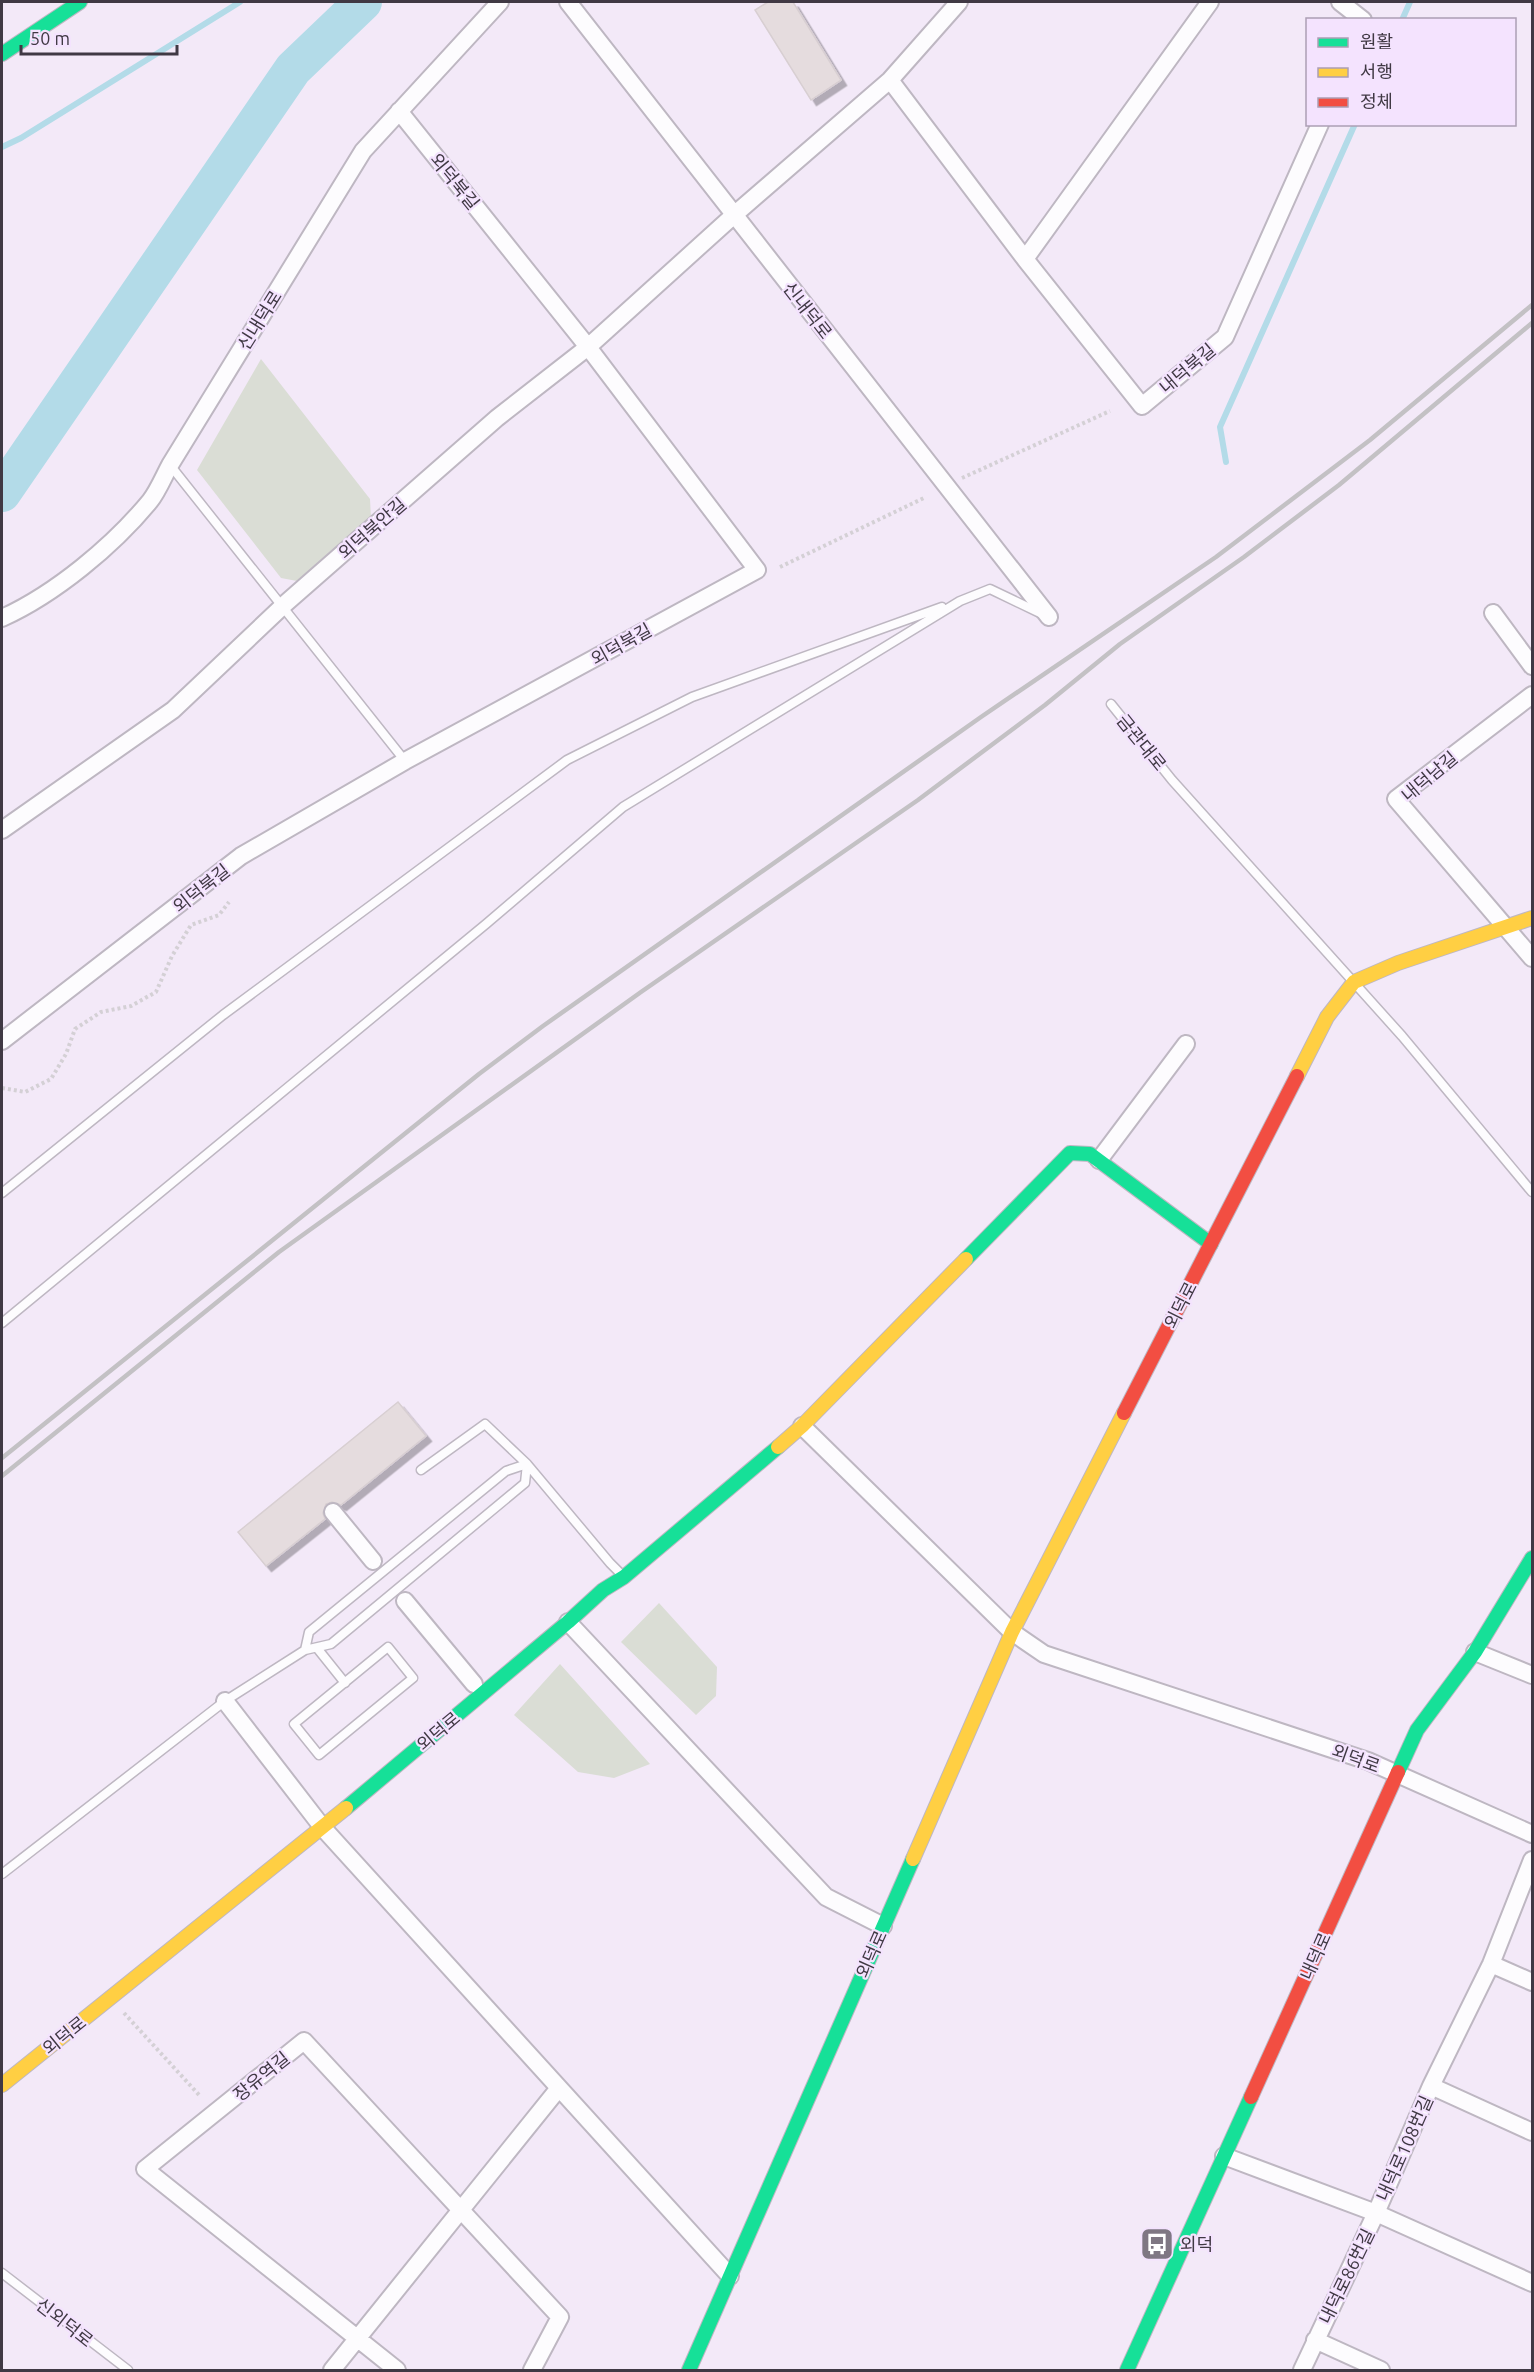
<svg xmlns="http://www.w3.org/2000/svg" width="1534" height="2372" font-family="Ubuntu,'Noto Sans KR',sans-serif">
  <style>
    .green { fill: #daddd5 }
    .lines { fill: none; stroke-linecap: round; stroke-linejoin: round }
    .stream { stroke: #b3dbe8; stroke-width: 6 }
    .river { stroke: #b3dbe8; stroke-width: 38 }
    .building { fill: #e5dcde; stroke: #d8cfd2; stroke-width: 1.5; filter: url(#shadow) }
    .lane-casing { stroke: #beb7c2; stroke-width: 11 }
    .street-casing { stroke: #beb7c2; stroke-width: 20 }
    .fast-casing { stroke: #beb7c2; stroke-width: 16 }
    .slow-casing { stroke: #beb7c2; stroke-width: 16 }
    .jam-casing { stroke: #beb7c2; stroke-width: 16 }
    .path { stroke: #d4d0d5; stroke-width: 4; stroke-dasharray: 3 3; stroke-linecap: butt }
    .lane { stroke: #fdfcfe; stroke-width: 8 }
    .street { stroke: #fdfcfe; stroke-width: 16 }
    .fast { stroke: #16e098; stroke-width: 14 }
    .slow { stroke: #ffcf43; stroke-width: 14 }
    .jam { stroke: #f24e42; stroke-width: 14 }
    .rail { stroke: #c3c1c4; stroke-width: 4.5 }
    .labels { text-anchor: middle; dominant-baseline: central; stroke-width: 4.5; stroke-linejoin: round; paint-order: stroke }
    .street-label { font-size: 18px; fill: #403944; stroke: #f4e3fe }
    .poi-label { font-size: 18px; fill: #403944; stroke: #f4e3fe; text-anchor: start }
  </style>
  <defs>
    <filter id="shadow"><feDropShadow dx="5.5" dy="5.5" stdDeviation="0" flood-color="#0004"/></filter>
  </defs>
  <rect width="100%" height="100%" fill="#f3e9f8"/>
  <path class="green" d="M261 359 370 499 371 518 297 581 281 578 197 470Z
    M659 1603 717 1667 716 1696 696 1715 621 1642Z
    M560 1664 650 1764 614 1778 578 1772 514 1715Z"/>
  <g class="lines">
    <path class="stream" d="M1402 20 1410 2
      M2 147 21 138 240 2
      M1226 462 1220 427 1355 124"/>
    <path class="river" d="M2 493 293 69 363 2"/>
  </g>
  <path class="building" d="M768 2H793L841 80 811 100 755 10Z
    M398 1402 426 1436 341 1505 332 1502 326 1504 323 1513 325 1519 266 1566 238 1532Z"/>
  <g class="lines">
    <defs>
      <path id="lane" d="M170 465 405 761
        M1111 704 1172 780 1402 1036 1532 1192
        M2 1193 223 1015 567 760 692 697 942 607
        M2 1323 486 924 623 807 960 601 990 589 1042 614
        M388 1647 413 1678 319 1755 294 1724Z
        M317 1648 345 1683
        M305 1650 309 1632 506 1471 527 1464 610 1563 623 1576
        M2 1874 225 1701 305 1650 331 1644 525 1483 527 1464 485 1424 421 1470
        M2 2273 128 2370"/>
      <path id="street" d="M568 2 1049 617
        M1210 2 1025 259 1142 406 1225 337 1320 124
        M1340 2 1363 20
        M890 80 1025 259
        M1493 613 1532 666
        M2 618C55 594 113 546 150 501 158 491 164 476 170 465L363 151 500 2
        M1532 695 1396 799 1532 958
        M2 830 173 710 286 603 497 418 588 347 734 215 890 80 959 2
        M2 1041 241 856 405 761 757 570 588 347 399 111
        M1099 1160 1186 1044
        M802 1426 1012 1632 1044 1654 1368 1761 1532 1834
        M333 1512 373 1561
        M405 1601 474 1684
        M568 1622 826 1897 883 1926
        M1475 1652 1532 1675
        M225 1701 323 1828 730 2276
        M1491 1964 1532 1982
        M1431 2086 1532 2132
        M1224 2156 1376 2213 1532 2283
        M1315 2340 1381 2370
        M332 2370 559 2088
        M397 2370 145 2169 304 2041 560 2317 532 2370
        M1302 2370 1376 2213 1431 2086 1491 1964 1532 1860"/>
      <path id="fast" d="M2 54 80 2
        M966 1259 1070 1153 1090 1154 1211 1244
        M1398 1772 1417 1730 1475 1652 1532 1558
        M346 1808 568 1622 603 1590 624 1577 778 1447
        M689 2370 913 1859
        M1127 2370 1251 2097"/>
      <path id="slow" d="M1297 1076 1327 1017 1354 982 1398 963 1532 918
        M778 1447 802 1426 966 1259
        M913 1859 1012 1632 1124 1413
        M2 2085 346 1808"/>
      <path id="jam" d="M1124 1413 1297 1076
        M1251 2097 1398 1772"/>
    </defs>
    <use href="#lane" class="lane-casing"/>
    <use href="#street" class="street-casing"/>
    <use href="#fast" class="fast-casing"/>
    <use href="#slow" class="slow-casing"/>
    <use href="#jam" class="jam-casing"/>
    <path class="path" d="M962 478 1110 411
      M780 567 926 497
      M2 1088 25 1092 51 1079 66 1054 75 1029 101 1012 131 1006 156 992 172 956 191 925 219 915 229 902
      M124 2013 200 2096"/>
    <use href="#lane" class="lane"/>
    <use href="#street" class="street"/>
    <use href="#fast" class="fast"/>
    <use href="#slow" class="slow"/>
    <use href="#jam" class="jam"/>
    <path class="rail" d="M2 1458 479 1074 543 1026 981 717 1216 557 1370 440 1532 305
      M2 1476 279 1252 641 992 918 800 1045 705 1120 644 1244 557 1339 485 1532 323"/>
  </g>
  <defs>
    <symbol id="bus-square" viewBox="-11 -11 22 22"><rect x="-9" y="-9" width="18" height="18" rx="4" fill="#7f7783" stroke="#f4e3fe"/><path d="M-5-6H5V4H4V6H2V4H-2V6H-4V4H-5ZM-3.5-4V0h7V-4ZM-3.5 1.2v1.5H-2V1.2ZM2 1.2v1.5H3.5V1.2Z" fill="#fff"/></symbol>
  </defs>
  <g fill-rule="evenodd">
    <use href="#bus-square" x="1138" y="2225" width="38" height="38"/>
  </g>
  <g class="labels">
    <g class="street-label">
      <text transform="translate(455 181) rotate(51)">외덕북길</text>
      <text transform="translate(808 310) rotate(52)">신내덕로</text>
      <text transform="translate(259 320) rotate(-58)">신내덕로</text>
      <text transform="translate(1187 368) rotate(-40)">내덕북길</text>
      <text transform="translate(372 528) rotate(-41)">외덕북안길</text>
      <text transform="translate(621 644) rotate(-29)">외덕북길</text>
      <text transform="translate(1142 742) rotate(51)">금관대로</text>
      <text transform="translate(1429 776) rotate(-40)">내덕남길</text>
      <text transform="translate(201 888) rotate(-38)">외덕북길</text>
      <text transform="translate(1180 1305) rotate(-63)">외덕로</text>
      <text transform="translate(438 1731) rotate(-40)">외덕로</text>
      <text transform="translate(1356 1758) rotate(20)">외덕로</text>
      <text transform="translate(871 1954) rotate(-66)">외덕로</text>
      <text transform="translate(1315 1956) rotate(-66)">내덕로</text>
      <text transform="translate(64 2035) rotate(-39)">외덕로</text>
      <text transform="translate(261 2076) rotate(-39)">장유역길</text>
      <text transform="translate(1404 2148) rotate(-66)">내덕로108번길</text>
      <text transform="translate(1346 2276) rotate(-64)">내덕로86번길</text>
      <text transform="translate(65 2322) rotate(38)">신외덕로</text>
    </g>
    <g class="poi-label">
      <text x="1180" y="2244">외덕</text>
    </g>
  </g>
  <rect width="1534" height="2372" fill="none" stroke="#403944" stroke-width="6"/>
  <rect x="1306" y="18" width="210" height="108" fill="#f4e3fe" stroke="#ac9fb4" stroke-width="1.5"/>
  <rect x="1318" y="38" width="30" height="9" fill="#16e098" stroke="#ac9fb4" stroke-width="1.5"/>
  <text x="1360" y="48" font-size="18" fill="#403944">원활</text>
  <rect x="1318" y="68" width="30" height="9" fill="#ffcf43" stroke="#ac9fb4" stroke-width="1.5"/>
  <text x="1360" y="78" font-size="18" fill="#403944">서행</text>
  <rect x="1318" y="98" width="30" height="9" fill="#f24e42" stroke="#ac9fb4" stroke-width="1.5"/>
  <text x="1360" y="108" font-size="18" fill="#403944">정체</text>
  <path d="M21 45v9h156v-9" fill="none" stroke="#403944" stroke-width="3"/>
  <text x="30" y="45" font-size="18" fill="#403944" stroke="#f4e3fe" stroke-width="4.5" paint-order="stroke">50 m</text>
</svg>
